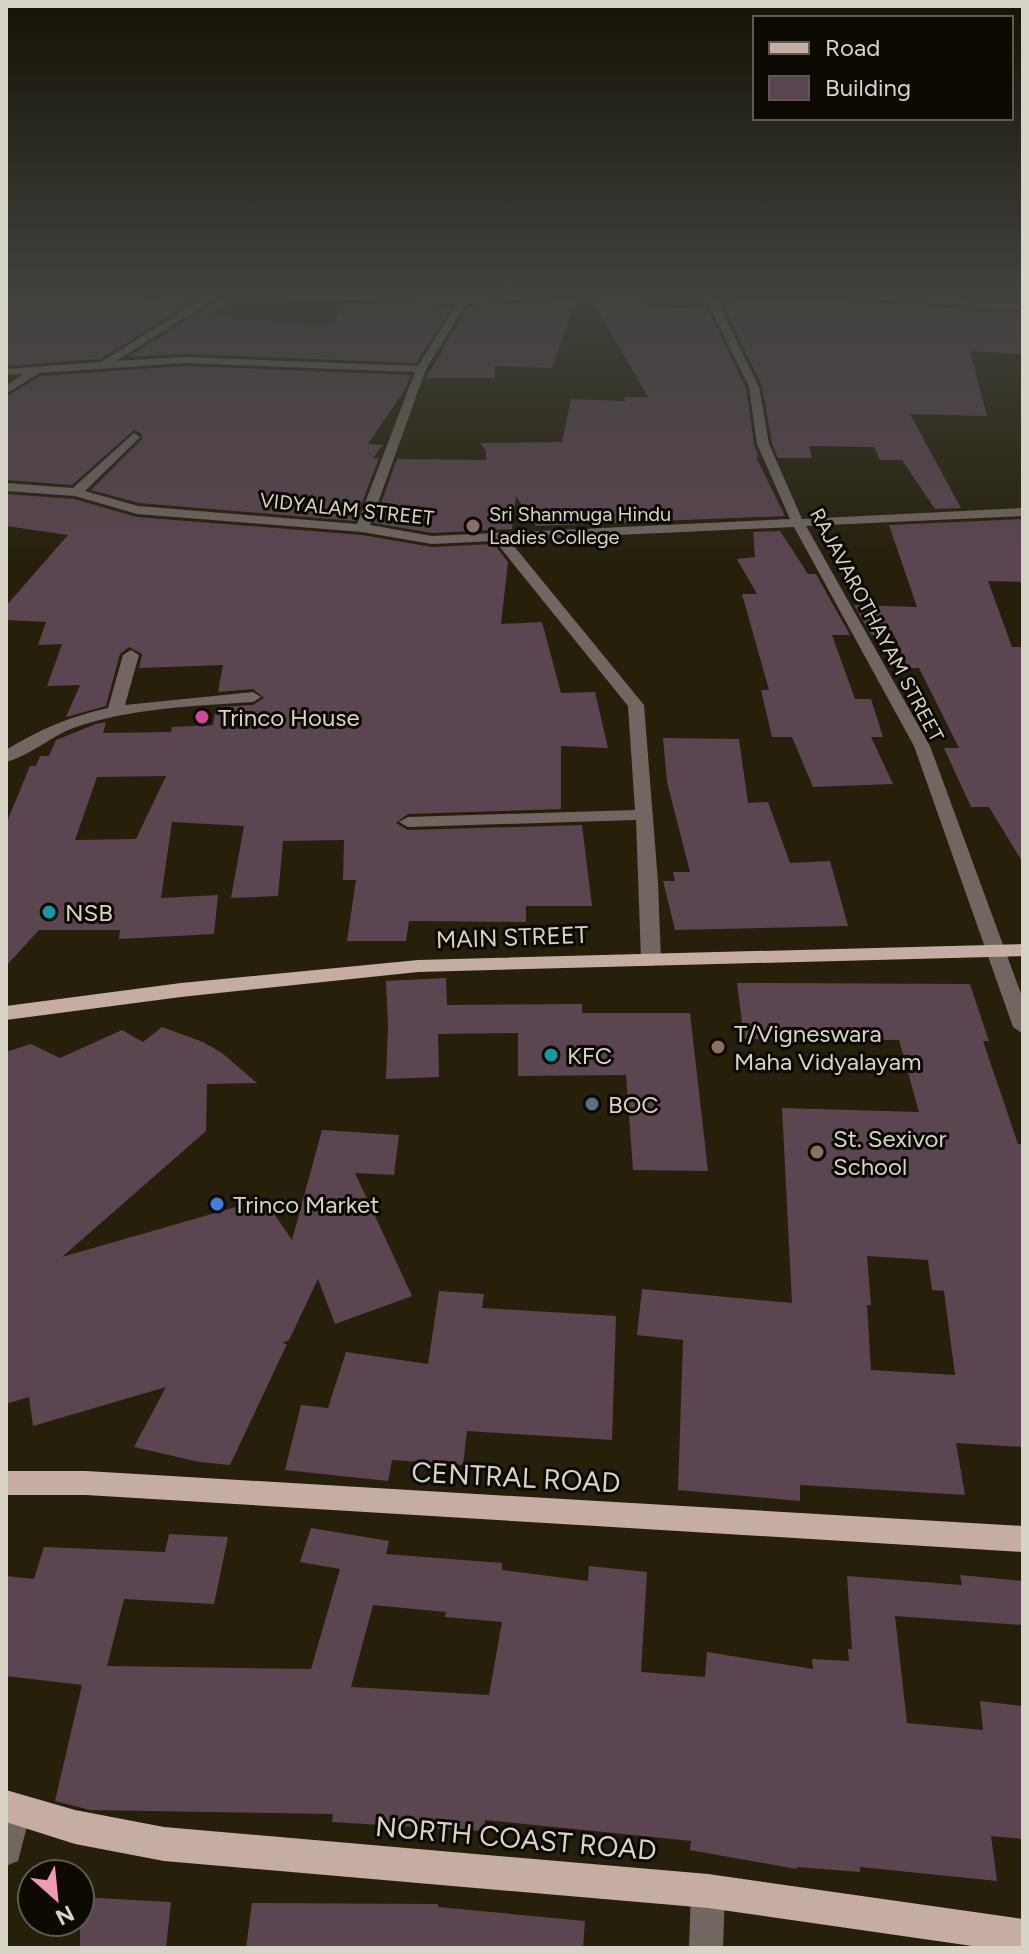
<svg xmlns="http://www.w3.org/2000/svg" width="1029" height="1954" font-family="Figtree,sans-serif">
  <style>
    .building { fill: #5b4551; fill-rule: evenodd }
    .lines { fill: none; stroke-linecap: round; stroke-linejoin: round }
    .minor { fill: #726662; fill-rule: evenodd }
    .major { fill: #c5ada4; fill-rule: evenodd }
    .education-dot { fill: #8d6e63; stroke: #0c0a03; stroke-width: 3 }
    .hotel-dot { fill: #d1479c; stroke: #0c0a03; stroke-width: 3 }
    .culture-dot { fill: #0f9aa8; stroke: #0c0a03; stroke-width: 3 }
    .service-dot { fill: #5c6f8a; stroke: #0c0a03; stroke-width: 3 }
    .shop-dot { fill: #3f7fe0; stroke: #0c0a03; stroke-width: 3 }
    .labels { text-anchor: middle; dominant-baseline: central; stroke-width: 6; stroke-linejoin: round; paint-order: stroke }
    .far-street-label { font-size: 20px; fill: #d7d3c6; stroke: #0c0a03 }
    .far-poi-label { font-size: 20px; fill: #d7d3c6; stroke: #0c0a03; text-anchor: start }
    .poi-label { font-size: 24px; fill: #d7d3c6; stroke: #0c0a03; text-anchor: start }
    .street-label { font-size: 24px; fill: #d7d3c6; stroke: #0c0a03 }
    .near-street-label { font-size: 28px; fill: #d7d3c6; stroke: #0c0a03 }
  </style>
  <rect width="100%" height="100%" fill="#26200a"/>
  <path class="building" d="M6 291 164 298 169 294 199 297 100 359 6 366Z
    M642 294 650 309 707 307 746 388 754 444 759 457H756L785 516 536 526 516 496 512 529 432 533 374 523 397 459 486 460V451L480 443 562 442 571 399 625 401 624 397H648L590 297Z
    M222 298 236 299 210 316 323 326 332 323 347 303 452 307 416 363 184 354 128 357Z
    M810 298 1023 313V354L970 351 987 416 910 414 961 508 935 509 902 460H880L874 447 809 446 812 458H778L772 443 762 386 722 303H733L732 299Z
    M576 299 552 368 495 366V378H426L468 307Z
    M184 366 411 375 404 391 368 444 383 445 373 458H379L355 521 139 503 91 490 142 439V434L134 430 72 485 6 480V397L40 376Z
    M6 494 74 499 137 517 362 535 432 547 494 544 508 562 501 624 542 622 561 693 595 692 608 748 561 746V809L408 814 396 823 408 830 582 825 592 906H526V922L409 921 406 941H347L356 880H343L344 840 283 841 278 896 231 898 244 826 172 822 161 898 218 895 214 934 119 939 120 930H39L6 966V824L30 766H36L40 756H49L56 740 96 724 106 722 103 733 171 732 172 727 213 725 216 707 253 705 264 698 253 689 218 692 223 665 139 668 142 654 129 647 120 654 106 706 66 717 80 685 47 686 62 644 38 645 46 622 6 620V606L68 535 6 526ZM166 776 136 839 75 840 97 777Z
    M1023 519V582L988 581 1012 647H1023V863L989 807H971L944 748H959L919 668H908L894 635H871L854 605 917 607 889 525Z
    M780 531 808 574H816L850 635H832L855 699H871L883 737H871L893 784 813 787 792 737H772L761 690H769L742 594H757L737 559 755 557 753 532Z
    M663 738 739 739 748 803 768 802 790 863 830 861 848 926 675 930 663 881H675L673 872H690L667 782Z
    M446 978 447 1005 582 1004V1013H690L708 1171 633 1170 626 1075 518 1076V1033L438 1034 439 1077 386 1079 388 1026 386 981Z
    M737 983 970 984 989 1041H983L1018 1144H1023V1447L956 1443 965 1495 800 1485V1501L678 1490 683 1340 637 1335 642 1289 792 1303 782 1108 919 1112 899 1040 744 1039ZM867 1256 928 1260 932 1290 944 1291 955 1375 871 1370 867 1305H871Z
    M162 1027 203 1042 222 1053 257 1083 207 1084 206 1131 62 1257 264 1199 292 1240 322 1130 399 1135 394 1175 355 1173 412 1296 335 1324 318 1279 289 1340 282 1343 287 1344 230 1465 199 1462 134 1447 166 1387 33 1426 29 1397 6 1404V1052L31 1044 60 1058 122 1030 143 1042Z
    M439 1291 484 1294 482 1308 616 1316 612 1440 467 1431 463 1465 392 1460 388 1481 285 1470 301 1405 328 1408 346 1352 428 1364Z
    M311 1528 389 1541 386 1554 502 1563V1570L588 1581 589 1566 647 1572 641 1672 705 1677 707 1652 813 1669 812 1659 849 1661 848 1649H852L847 1576 962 1585 960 1575 1023 1581V1625L895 1616 907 1723 983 1730 980 1701 1023 1706V1839L991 1836 997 1881 860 1867V1872L797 1867V1869L690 1850 691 1841 485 1820 484 1831 332 1822 333 1814 90 1810 55 1801 82 1685 6 1676V1576L34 1579 44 1547 165 1552 169 1534 228 1537 214 1604 124 1599 107 1666 311 1669 340 1569 300 1562ZM373 1605 446 1612 445 1617 502 1622 489 1695 351 1687Z
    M80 1897 171 1902 166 1948H80Z
    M252 1903 438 1904V1907L585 1921 583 1948H246Z"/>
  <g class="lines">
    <path class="minor" d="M175 291 463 298 617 291 466 304 426 369 370 525 432 536 790 519 757 444 749 387 702 291H712L759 387 769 444 802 519 1023 508V516L806 526 930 746 1023 999V1034L1013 1027 914 746 794 527 509 540 644 705 658 882 661 960 651 966 641 960 636 820 408 827 399 822 408 817 635 810 628 706 495 541 432 544 362 532 137 514 75 496 6 491V483L73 488 134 433 140 437 138 439 85 491 138 506 357 524 415 372 184 363 39 373 6 394V386L23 374 6 375V369L101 362 208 295ZM221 295 457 304 418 366 184 357 116 361Z
      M761 291H814L1023 304V310Z
      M131 650 139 655 125 705 253 692 261 697 253 702C193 706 131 708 73 728 50 737 29 756 6 762V750C38 730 71 716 108 708L123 655Z
      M15 1795 27 1799 31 1811 18 1861 6 1866V1798Z
      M708 1874 720 1879 725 1891 723 1948H689L691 1891 696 1879Z"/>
    <path class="major" d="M1023 944V956L418 972 181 997 6 1020V1006L181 983 418 960Z
      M6 1471H86L1023 1526V1552L86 1495H6Z
      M6 1790 75 1810 164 1827 708 1874 1023 1919V1948H986L708 1908 164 1861 75 1844 6 1822Z"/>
  </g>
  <linearGradient id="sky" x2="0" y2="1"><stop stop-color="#151206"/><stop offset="0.52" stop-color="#41423e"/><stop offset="1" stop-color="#41423e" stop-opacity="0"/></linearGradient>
  <rect width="1029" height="565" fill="url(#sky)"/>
  <g class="education-dot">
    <circle cx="473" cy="526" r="8"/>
    <circle cx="718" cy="1047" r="8"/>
    <circle cx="817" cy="1152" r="8"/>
  </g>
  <circle class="hotel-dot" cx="202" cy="717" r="8"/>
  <g class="culture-dot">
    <circle cx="49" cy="912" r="8"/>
    <circle cx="551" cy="1055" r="8"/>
  </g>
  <circle class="service-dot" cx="592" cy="1104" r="8"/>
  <circle class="shop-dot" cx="217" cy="1204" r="8"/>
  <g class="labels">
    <g class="far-street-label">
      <text transform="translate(347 509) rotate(6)">VIDYALAM STREET</text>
      <text transform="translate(877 625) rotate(62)">RAJAVAROTHAYAM STREET</text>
    </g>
    <g class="far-poi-label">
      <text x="489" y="514">Sri Shanmuga Hindu<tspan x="489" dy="23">Ladies College</tspan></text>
    </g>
    <g class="poi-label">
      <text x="218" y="717">Trinco House</text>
      <text x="65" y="912">NSB</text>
      <text x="734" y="1033">T/Vigneswara<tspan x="734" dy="28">Maha Vidyalayam</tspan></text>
      <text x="567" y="1055">KFC</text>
      <text x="608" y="1104">BOC</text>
      <text x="833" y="1138">St. Sexivor<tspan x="833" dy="28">School</tspan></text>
      <text x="233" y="1204">Trinco Market</text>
    </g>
    <g class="street-label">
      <text transform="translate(512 937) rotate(-2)">MAIN STREET</text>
    </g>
    <g class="near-street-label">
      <text transform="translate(516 1477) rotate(3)">CENTRAL ROAD</text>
      <text transform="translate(516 1838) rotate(5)">NORTH COAST ROAD</text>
    </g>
  </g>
  <rect width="1029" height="1954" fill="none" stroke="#d7d3c6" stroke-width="16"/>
  <rect x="753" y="16" width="260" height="104" fill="#0c0a03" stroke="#5d5a51" stroke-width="2"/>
  <rect x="769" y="42" width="40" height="12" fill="#c5ada4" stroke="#5d5a51" stroke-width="2"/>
  <text x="825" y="56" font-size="24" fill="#d7d3c6">Road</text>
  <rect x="769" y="76" width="40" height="24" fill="#5b4551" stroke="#5d5a51" stroke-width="2"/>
  <text x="825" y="96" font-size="24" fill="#d7d3c6">Building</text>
  <g transform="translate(56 1898) rotate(153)"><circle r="38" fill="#0c0a03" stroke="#5d5a51" stroke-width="2"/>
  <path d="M0-6L14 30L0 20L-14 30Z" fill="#f09ab5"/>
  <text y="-12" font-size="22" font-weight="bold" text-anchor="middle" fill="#d7d3c6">N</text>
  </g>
</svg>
